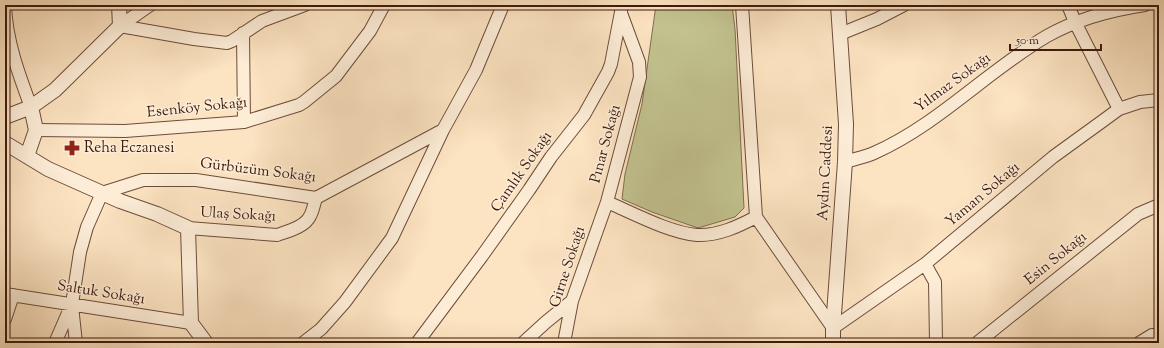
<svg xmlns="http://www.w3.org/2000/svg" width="1164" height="348" font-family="'Sorts Mill Goudy',serif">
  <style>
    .green { fill: #c2c390; stroke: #806e4f }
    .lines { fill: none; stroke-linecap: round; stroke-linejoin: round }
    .minor-casing { stroke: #6d4c3b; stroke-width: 14 }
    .tertiary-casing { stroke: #6d4c3b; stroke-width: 16 }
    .minor { stroke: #fdedd7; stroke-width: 12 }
    .tertiary { stroke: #fdedd7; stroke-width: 14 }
    .labels { text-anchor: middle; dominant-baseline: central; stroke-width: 3; stroke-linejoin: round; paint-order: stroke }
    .street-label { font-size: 15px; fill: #3d1a0e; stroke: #fdedd7 }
    .poi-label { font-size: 15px; fill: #3d1a0e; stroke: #fdedd7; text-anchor: start }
  </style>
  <rect width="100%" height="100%" fill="#fce3c1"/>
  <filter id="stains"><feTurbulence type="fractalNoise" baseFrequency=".005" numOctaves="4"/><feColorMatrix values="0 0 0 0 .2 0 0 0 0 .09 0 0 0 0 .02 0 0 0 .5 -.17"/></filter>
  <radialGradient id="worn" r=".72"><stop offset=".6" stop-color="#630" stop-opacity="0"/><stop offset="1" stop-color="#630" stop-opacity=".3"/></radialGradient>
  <path class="green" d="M656 5H732L735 29 744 208 735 217 698 228 652 212 622 199 625 174 642 104Z"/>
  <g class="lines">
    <defs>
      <path id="minor" d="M5 5C6 40 19 75 31 107
        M742 5 756 217 833 328 925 264 1053 157 1104 120 1119 109 1140 102 1159 100
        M1068 5 1075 22 1119 109
        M621 13 639 62 640 77 607 202C633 213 670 233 697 235 718 236 739 226 756 217
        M120 26 194 39 227 43 232 41 262 21 305 5
        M120 26 150 5
        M243 33 244 122
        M840 34 877 19 904 5
        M36 130 125 131 244 122 299 105 304 102 336 76 370 31 384 5
        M845 162C854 159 865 157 874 153 939 124 987 71 1047 36 1077 19 1111 10 1145 5
        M188 228 277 235C288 231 305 227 310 216 313 211 314 204 316 198
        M925 264 935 282 936 343
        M5 294 191 323
        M72 306 76 343
        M5 319 13 295
        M55 343 72 304 80 252 87 227 102 193 143 180H196L316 198 443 130
        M303 343 321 329 345 302 392 238 443 130 476 70 503 5
        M417 343 482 256 529 190 551 157 584 115 608 72 611 64 621 12V5
        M523 343 546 322 572 301
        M564 343 572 301 607 202
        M977 343 1138 214 1159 205
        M1139 343 1152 335 1159 336"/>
      <path id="tertiary" d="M5 117 31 107 55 90 120 26 119 5
        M5 143 48 169 120 201 157 214 188 228 191 323 206 343
        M27 156 36 130 31 107
        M833 343V328L845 162 846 124 838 5"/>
    </defs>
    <use href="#minor" class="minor-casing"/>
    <use href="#tertiary" class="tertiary-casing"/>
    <use href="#minor" class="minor"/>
    <use href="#tertiary" class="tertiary"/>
  </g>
  <defs>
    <symbol id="pharmacy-bare" viewBox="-9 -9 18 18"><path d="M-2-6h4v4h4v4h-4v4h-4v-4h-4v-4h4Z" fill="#8f2418" stroke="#fdedd7" stroke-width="2.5" paint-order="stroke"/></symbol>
  </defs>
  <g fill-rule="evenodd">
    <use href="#pharmacy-bare" x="61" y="137" width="22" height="22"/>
  </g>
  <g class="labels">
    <g class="street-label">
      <text transform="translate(953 83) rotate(-36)">Yılmaz Sokağı</text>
      <text transform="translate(197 108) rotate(-6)">Esenköy Sokağı</text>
      <text transform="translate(606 144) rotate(-75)">Pınar Sokağı</text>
      <text transform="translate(258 171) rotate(7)">Gürbüzüm Sokağı</text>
      <text transform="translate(522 172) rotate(-55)">Çamlık Sokağı</text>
      <text transform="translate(826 173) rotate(-87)">Aydın Caddesi</text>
      <text transform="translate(983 195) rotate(-40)">Yaman Sokağı</text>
      <text transform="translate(238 215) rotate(3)">Ulaş Sokağı</text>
      <text transform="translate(1056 259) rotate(-39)">Esin Sokağı</text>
      <text transform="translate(568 267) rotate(-72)">Girne Sokağı</text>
      <text transform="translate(101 293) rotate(9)">Saltuk Sokağı</text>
    </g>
    <g class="poi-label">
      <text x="84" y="148">Reha Eczanesi</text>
    </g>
  </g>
  <rect width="1164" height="348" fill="none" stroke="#fce3c1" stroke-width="20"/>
  <rect x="6" y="6" width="1152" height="336" fill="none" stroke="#3d1a0e" stroke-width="2"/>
  <rect x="10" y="10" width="1144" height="328" fill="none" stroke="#3d1a0e"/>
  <path d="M1010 44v6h91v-6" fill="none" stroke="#3d1a0e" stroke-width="2"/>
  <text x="1016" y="44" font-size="12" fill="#3d1a0e" stroke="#fdedd7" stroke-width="3" paint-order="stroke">50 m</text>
  <rect width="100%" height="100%" filter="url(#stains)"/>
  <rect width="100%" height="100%" fill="url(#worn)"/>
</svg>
